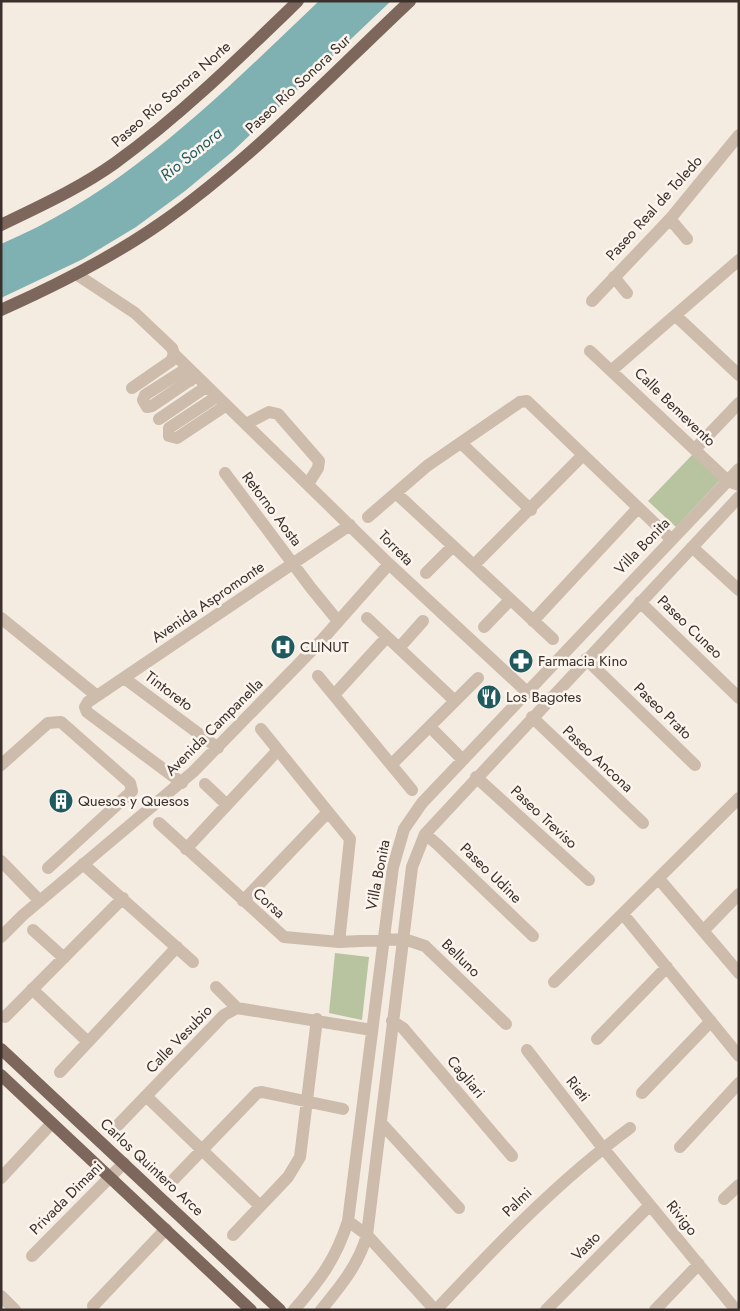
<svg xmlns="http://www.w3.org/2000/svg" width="740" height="1311" font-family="Jost,sans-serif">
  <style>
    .green { fill: #b8c4a0 }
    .water { fill: #7fb0b2 }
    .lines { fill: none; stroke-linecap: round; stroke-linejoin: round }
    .minor { stroke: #cdbbac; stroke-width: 12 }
    .major { stroke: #7d675c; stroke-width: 12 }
    .labels { text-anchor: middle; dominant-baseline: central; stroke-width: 5; stroke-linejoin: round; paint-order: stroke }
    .street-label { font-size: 15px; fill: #3b302b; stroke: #fbf5ee }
    .poi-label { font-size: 15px; fill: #3b302b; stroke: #fbf5ee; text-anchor: start }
    .water-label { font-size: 16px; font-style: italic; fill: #1f5a5e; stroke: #fbf5ee }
  </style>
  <rect width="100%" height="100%" fill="#f4ebe1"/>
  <path class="green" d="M693 454 720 480 676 527 648 501Z
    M335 953 369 957 362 1020 329 1013Z"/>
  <path class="water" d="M319 1H391L232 152 185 191 136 227 83 259 1 298V244C127 191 222 93 319 1Z"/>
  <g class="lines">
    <path class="minor" d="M670 219 687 239
      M76 274 135 313 172 348 174 354 171 361 132 388
      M614 277 627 293
      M592 301 670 219 739 135
      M676 316 739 375
      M590 351 728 481 739 485
      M174 354 389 564 527 692
      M612 370 739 260
      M190 381 181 372 145 395 143 400 147 407 152 406 196 376
      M216 397 169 428V436L177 438 225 406
      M159 419 206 387
      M246 424 269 412 278 414 319 461 318 468 308 484
      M461 443 531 510
      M695 449 739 403
      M225 473 311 588 338 621
      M397 494 553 639
      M368 517 427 466 520 402 527 401 671 539
      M692 547 739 590
      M474 565 583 455
      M426 573 453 546
      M640 602 739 698
      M1 618 97 696
      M367 618 455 701
      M533 621 638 508
      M484 627 510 600
      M399 648 423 621
      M586 659 695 765
      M318 676 412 790
      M124 678 218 748
      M334 695 387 637
      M532 717 643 823
      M430 727 463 760
      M261 729 350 839 339 942
      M392 764 478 678
      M1 765 48 723 61 722 130 783 132 791 48 868
      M476 777 589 880
      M182 783 87 712 85 707 88 702 350 525
      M205 784 227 805
      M159 823 284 937 339 942 404 939 425 946 506 1024
      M425 834 437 844 533 936
      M186 849 278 750
      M1 861 40 901
      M83 864 193 962
      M659 879 739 973
      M243 901 328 812
      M623 914 739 1056
      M33 930 64 958
      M703 931 739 894
      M1 937 23 915 193 772 321 641 389 564
      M554 982 739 798
      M216 987 237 1008 372 1030
      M32 989 88 1042
      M5 1017 123 898
      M392 1021 403 1028 512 1156
      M597 1039 667 967
      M527 1050 599 1143 736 1310
      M60 1072 177 947
      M642 1093 711 1021
      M146 1096 260 1206
      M382 1124 459 1208
      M118 1125 224 1015 237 1008
      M680 1147 739 1083
      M1 1178 52 1123
      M174 1179 257 1093 262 1092 343 1109
      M724 1199 739 1185
      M348 1221 367 1235 435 1310
      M233 1235 288 1177 300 1157 317 1019
      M32 1256 124 1163
      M1 1296 15 1310
      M93 1306 166 1229
      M294 1310C320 1280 336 1259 348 1221L393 867 404 829 422 803 739 469
      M321 1310C340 1287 359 1264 367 1235L412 867 425 834 739 497
      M436 1310C497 1245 558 1181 630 1128
      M546 1310 650 1205
      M655 1310 699 1264"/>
    <path class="major" d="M1 225C40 206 80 188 115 163 181 115 239 58 298 1
      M1 310C57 285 111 258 161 223 252 159 329 77 410 1
      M1 1049 280 1310
      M1 1075 251 1310"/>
  </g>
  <defs>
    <symbol id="hospital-disc" viewBox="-11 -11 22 22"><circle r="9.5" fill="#1f5a5e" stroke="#fbf5ee"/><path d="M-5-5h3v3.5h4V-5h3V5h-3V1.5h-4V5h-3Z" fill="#fff"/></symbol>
    <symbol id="pharmacy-disc" viewBox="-11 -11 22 22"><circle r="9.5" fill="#1f5a5e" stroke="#fbf5ee"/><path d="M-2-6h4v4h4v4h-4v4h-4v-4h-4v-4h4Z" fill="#fff"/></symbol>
    <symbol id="restaurant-disc" viewBox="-11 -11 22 22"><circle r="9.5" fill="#1f5a5e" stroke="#fbf5ee"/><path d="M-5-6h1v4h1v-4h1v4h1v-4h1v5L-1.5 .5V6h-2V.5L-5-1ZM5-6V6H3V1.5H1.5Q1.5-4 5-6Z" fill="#fff"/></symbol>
    <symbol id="building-disc" viewBox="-11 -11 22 22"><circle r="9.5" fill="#1f5a5e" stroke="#fbf5ee"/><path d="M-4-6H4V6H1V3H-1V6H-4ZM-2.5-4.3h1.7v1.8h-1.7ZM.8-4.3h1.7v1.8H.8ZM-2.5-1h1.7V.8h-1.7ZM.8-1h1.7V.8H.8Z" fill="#fff"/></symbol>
  </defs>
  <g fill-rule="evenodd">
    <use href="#hospital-disc" x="269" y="633" width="28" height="28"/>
    <use href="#pharmacy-disc" x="507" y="647" width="28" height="28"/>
    <use href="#restaurant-disc" x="475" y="683" width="28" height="28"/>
    <use href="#building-disc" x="47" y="787" width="28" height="28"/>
  </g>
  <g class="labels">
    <g class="street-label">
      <text transform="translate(298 84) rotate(-43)">Paseo Río Sonora Sur</text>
      <text transform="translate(171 94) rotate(-41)">Paseo Río Sonora Norte</text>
      <text transform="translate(654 208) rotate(-48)">Paseo Real de Toledo</text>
      <text transform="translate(675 407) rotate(44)">Calle Bemevento</text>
      <text transform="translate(272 509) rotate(53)">Retorno Aosta</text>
      <text transform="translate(642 546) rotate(-46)">Villa Bonita</text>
      <text transform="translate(396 548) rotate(45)">Torreta</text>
      <text transform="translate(208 602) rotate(-34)">Avenida Aspromonte</text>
      <text transform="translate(690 627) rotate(44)">Paseo Cuneo</text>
      <text transform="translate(169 691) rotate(37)">Tintoreto</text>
      <text transform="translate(663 711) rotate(44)">Paseo Prato</text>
      <text transform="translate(214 727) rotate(-45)">Avenida Campanella</text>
      <text transform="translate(598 759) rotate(43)">Paseo Ancona</text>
      <text transform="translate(544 817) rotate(43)">Paseo Treviso</text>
      <text transform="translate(491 873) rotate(44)">Paseo Udine</text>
      <text transform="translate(378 875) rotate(-79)">Villa Bonita</text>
      <text transform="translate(269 903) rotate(42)">Corsa</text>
      <text transform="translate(461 958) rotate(44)">Belluno</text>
      <text transform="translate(179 1039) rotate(-46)">Calle Vesubio</text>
      <text transform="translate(466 1077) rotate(50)">Cagliari</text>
      <text transform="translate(578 1089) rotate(52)">Rieti</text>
      <text transform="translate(152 1167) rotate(43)">Carlos Quintero Arce</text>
      <text transform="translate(66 1198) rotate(-45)">Privada Dimani</text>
      <text transform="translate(517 1202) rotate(-44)">Palmi</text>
      <text transform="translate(682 1218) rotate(51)">Rivigo</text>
      <text transform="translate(586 1246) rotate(-45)">Vasto</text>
    </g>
    <g class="poi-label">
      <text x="300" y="647">CLINUT</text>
      <text x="538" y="661">Farmacia Kino</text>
      <text x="506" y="697">Los Bagotes</text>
      <text x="78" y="801">Quesos y Quesos</text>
    </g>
    <g class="water-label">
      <text transform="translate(191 154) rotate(-39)">Rio Sonora</text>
    </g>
  </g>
  <rect width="740" height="1311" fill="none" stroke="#3b302b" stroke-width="5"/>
</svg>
